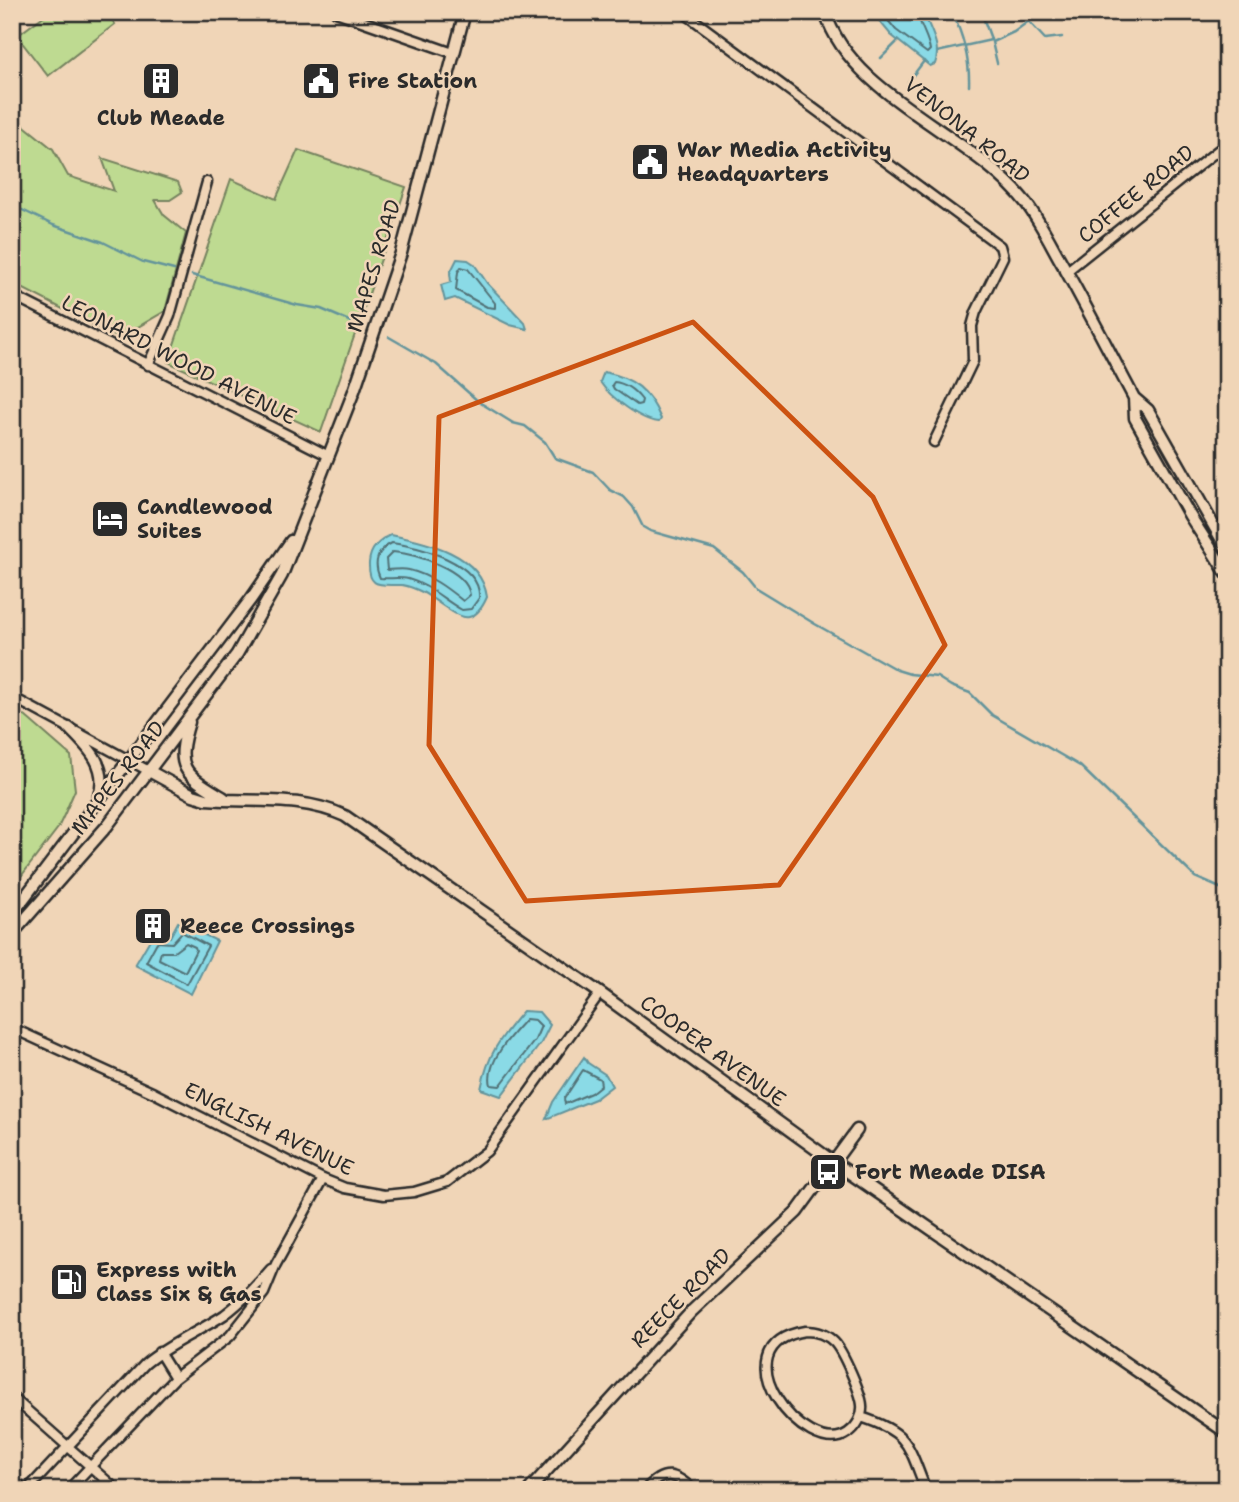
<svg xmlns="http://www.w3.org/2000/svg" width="1239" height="1502" font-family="'Shantell Sans',sans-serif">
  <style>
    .green { fill: #beda91; stroke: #74825e; stroke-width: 2 }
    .water { fill: #8adae6; stroke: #64949b; stroke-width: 2 }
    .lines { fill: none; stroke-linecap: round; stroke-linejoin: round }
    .shore { stroke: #517176; stroke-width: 2 }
    .stream { stroke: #64949b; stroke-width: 2.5 }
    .minor-casing { stroke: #2b2b2b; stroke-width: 13 }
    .tertiary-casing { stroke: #2b2b2b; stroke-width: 15 }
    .minor { stroke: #f0d5b7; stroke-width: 8 }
    .tertiary { stroke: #f0d5b7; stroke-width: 10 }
    .marked { fill: none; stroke: #cc5211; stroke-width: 5; stroke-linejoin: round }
    .labels { text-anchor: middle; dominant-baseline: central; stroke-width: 5; stroke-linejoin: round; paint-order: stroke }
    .poi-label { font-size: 21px; font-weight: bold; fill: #2b2b2b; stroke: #f0d5b7; text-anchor: start }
    .street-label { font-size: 21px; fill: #2b2b2b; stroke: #f0d5b7 }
  </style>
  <rect width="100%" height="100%" fill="#f0d5b7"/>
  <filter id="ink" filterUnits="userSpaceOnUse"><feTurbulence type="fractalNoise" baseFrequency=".0143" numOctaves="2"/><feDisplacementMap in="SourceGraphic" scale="14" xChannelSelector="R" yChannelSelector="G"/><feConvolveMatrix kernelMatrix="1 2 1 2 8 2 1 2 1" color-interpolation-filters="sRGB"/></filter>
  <g filter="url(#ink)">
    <path class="green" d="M49 12H106L115 24 48 76 17 36Z
      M12 116 53 149 68 176 114 191 102 158 178 182 182 192 170 200H155L164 215 186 233 165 311 119 338 12 283Z
      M298 150 406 187 321 432 168 362 231 179 276 199Z
      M12 709 25 716 71 756 75 790 65 813 58 828 12 888Z"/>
    <path class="water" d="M872 12H924C929 29 942 45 935 64L930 66 891 35Z
      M457 259 468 260 474 264 487 283 525 323 527 329 510 325 455 298 445 301 441 285 451 282 450 273Z
      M604 372C634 378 649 390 661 419L659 422C641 421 610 397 600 382Z
      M391 535C427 542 481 554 487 597 484 604 478 615 469 617 458 620 434 598 422 592 416 589 408 586 402 585 382 584 368 590 369 563 370 548 379 541 391 535Z
      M178 922 217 941 191 994 135 965 155 931 170 937Z
      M523 1011 539 1012 550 1025 541 1043 501 1096 481 1089C488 1054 500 1038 523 1011Z
      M584 1057 588 1063 606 1075 612 1086 595 1099 546 1119 553 1102Z"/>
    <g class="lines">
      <path class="shore" d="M881 12 896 30 927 53 930 50C928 36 919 26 918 12
        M461 267 468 269 495 303V308L487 307 456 290 458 272Z
        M614 382C626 383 635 391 642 400L641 404 637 405 614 389 612 385Z
        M392 543C418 546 482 563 479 598L471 609 462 610C444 600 430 585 408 579 399 577 389 579 380 578 373 563 377 550 392 543Z
        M393 552C415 554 467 569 470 595L463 601C447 588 430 575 409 570 402 568 394 570 387 570L386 559Z
        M182 932 208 946 187 984 146 962 157 942 172 943Z
        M186 943 195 947 196 950 185 972 159 959 161 952H174Z
        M526 1019 535 1020 541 1026 535 1040 500 1086 491 1085C485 1063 511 1035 526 1019Z
        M583 1070 600 1079 601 1085 591 1093 565 1104 564 1099Z"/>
      <path class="stream" d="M952 12C963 35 970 60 969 86
        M981 12 991 39
        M1020 12 1045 39 1062 37
        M925 16 931 12
        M937 52 991 40
        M881 58 898 41
        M997 63 992 42 1014 32 1041 12
        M908 82 924 61
        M12 205 53 225 103 242 143 262 174 270
        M192 275 297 305 321 309 363 327
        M389 337 436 364 479 402 513 423 525 426 545 442 555 458 593 472 610 490 624 497 633 507 643 527 650 531 714 549 743 572 756 588 815 624 897 670 910 674 937 677 951 686 970 693 992 715 1080 766 1195 877 1227 891"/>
      <defs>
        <path id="minor" d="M336 12 453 53
          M683 12 1000 246 1003 257 976 312 972 326 973 361 934 442
          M1067 271 1227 143
          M12 295 329 456
          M148 365 170 316 207 182
          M12 697 149 771
          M12 1028 154 1093 323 1179 345 1188 384 1195 414 1192 447 1182 487 1151 600 993
          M805 1331C816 1331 826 1334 834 1342 843 1351 861 1393 862 1405 863 1416 857 1427 848 1433 806 1462 715 1346 805 1331Z
          M159 1352 175 1378
          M12 1397 117 1490
          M861 1417C910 1433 908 1445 926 1490
          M12 1479 25 1490
          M27 1490 145 1364C169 1344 198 1332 224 1315 242 1302 257 1285 271 1269
          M68 1490 175 1378 230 1336 264 1293 276 1264 323 1179
          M645 1490C663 1470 675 1472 693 1490"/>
        <path id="tertiary" d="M825 12C851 97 974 135 1026 203 1039 220 1049 240 1059 258 1085 304 1109 351 1134 398L1148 410 1227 549
          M1134 398 1135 418 1190 516 1227 574
          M189 722C174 770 185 774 224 798
          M69 728C88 747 109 766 99 796
          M149 771 193 795 206 799C254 803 299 795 345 816L600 993 835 1163 1227 1433
          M12 914 251 599 291 541
          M12 934 107 826 237 654 282 575 354 391 401 253 465 12
          M529 1490 692 1311 797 1212 857 1130"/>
      </defs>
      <use href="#minor" class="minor-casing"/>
      <use href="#tertiary" class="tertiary-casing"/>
      <use href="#minor" class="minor"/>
      <use href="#tertiary" class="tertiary"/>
    </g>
  </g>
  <path class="marked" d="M693 322 873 497 945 645 779 885 526 901 429 745 439 417Z"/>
  <defs>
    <symbol id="building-square" viewBox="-11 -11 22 22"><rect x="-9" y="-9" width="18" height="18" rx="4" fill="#2b2b2b" stroke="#f0d5b7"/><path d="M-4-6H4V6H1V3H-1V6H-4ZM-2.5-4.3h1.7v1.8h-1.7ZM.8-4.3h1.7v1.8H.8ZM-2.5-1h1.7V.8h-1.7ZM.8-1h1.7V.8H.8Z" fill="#fff"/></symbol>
    <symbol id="civic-square" viewBox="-11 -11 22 22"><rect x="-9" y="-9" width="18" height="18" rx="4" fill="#2b2b2b" stroke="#f0d5b7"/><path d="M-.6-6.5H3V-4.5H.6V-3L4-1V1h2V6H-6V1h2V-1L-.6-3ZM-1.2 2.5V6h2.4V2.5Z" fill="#fff"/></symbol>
    <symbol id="hotel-square" viewBox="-11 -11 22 22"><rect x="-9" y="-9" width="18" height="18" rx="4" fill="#2b2b2b" stroke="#f0d5b7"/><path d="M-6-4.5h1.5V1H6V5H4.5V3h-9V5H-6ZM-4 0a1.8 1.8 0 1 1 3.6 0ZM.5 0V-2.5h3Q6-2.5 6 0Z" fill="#fff"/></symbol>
    <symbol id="bus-square" viewBox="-11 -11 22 22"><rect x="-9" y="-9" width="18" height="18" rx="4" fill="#2b2b2b" stroke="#f0d5b7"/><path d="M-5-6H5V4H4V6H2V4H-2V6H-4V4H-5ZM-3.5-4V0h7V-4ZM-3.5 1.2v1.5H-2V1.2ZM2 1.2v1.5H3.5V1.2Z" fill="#fff"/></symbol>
    <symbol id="fuel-square" viewBox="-11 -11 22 22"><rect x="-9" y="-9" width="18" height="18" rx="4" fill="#2b2b2b" stroke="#f0d5b7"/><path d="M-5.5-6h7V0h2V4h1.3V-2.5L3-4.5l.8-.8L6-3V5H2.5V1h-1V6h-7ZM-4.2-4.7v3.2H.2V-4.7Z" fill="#fff"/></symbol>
  </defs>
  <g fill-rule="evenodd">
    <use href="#building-square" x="139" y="59" width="44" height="44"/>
    <use href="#civic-square" x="299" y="59" width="44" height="44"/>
    <use href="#civic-square" x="628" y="140" width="44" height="44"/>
    <use href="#hotel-square" x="88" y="497" width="44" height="44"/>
    <use href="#building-square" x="131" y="904" width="44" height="44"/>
    <use href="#bus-square" x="806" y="1150" width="44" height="44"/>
    <use href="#fuel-square" x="47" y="1260" width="44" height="44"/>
  </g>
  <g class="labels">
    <g class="poi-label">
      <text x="348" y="81">Fire Station</text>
      <text x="161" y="118" text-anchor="middle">Club Meade</text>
      <text x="677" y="150">War Media Activity<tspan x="677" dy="24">Headquarters</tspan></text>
      <text x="137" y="507">Candlewood<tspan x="137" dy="24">Suites</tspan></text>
      <text x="180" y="926">Reece Crossings</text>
      <text x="855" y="1172">Fort Meade DISA</text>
      <text x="96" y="1270">Express with<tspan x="96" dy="24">Class Six &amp; Gas</tspan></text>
    </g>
    <g class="street-label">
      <text transform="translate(967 130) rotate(39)">VENONA ROAD</text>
      <text transform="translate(1136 194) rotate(-39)">COFFEE ROAD</text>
      <text transform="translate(374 266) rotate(-73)">MAPES ROAD</text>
      <text transform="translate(179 360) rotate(27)">LEONARD WOOD AVENUE</text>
      <text transform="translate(118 778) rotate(-52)">MAPES ROAD</text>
      <text transform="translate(713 1051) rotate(36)">COOPER AVENUE</text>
      <text transform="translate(269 1129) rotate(26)">ENGLISH AVENUE</text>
      <text transform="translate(681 1298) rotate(-45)">REECE ROAD</text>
    </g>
  </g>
  <rect width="1239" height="1502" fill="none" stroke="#f0d5b7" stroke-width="42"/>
  <rect x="21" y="21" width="1197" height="1460" fill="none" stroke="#2b2b2b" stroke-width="2.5" filter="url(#ink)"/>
</svg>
